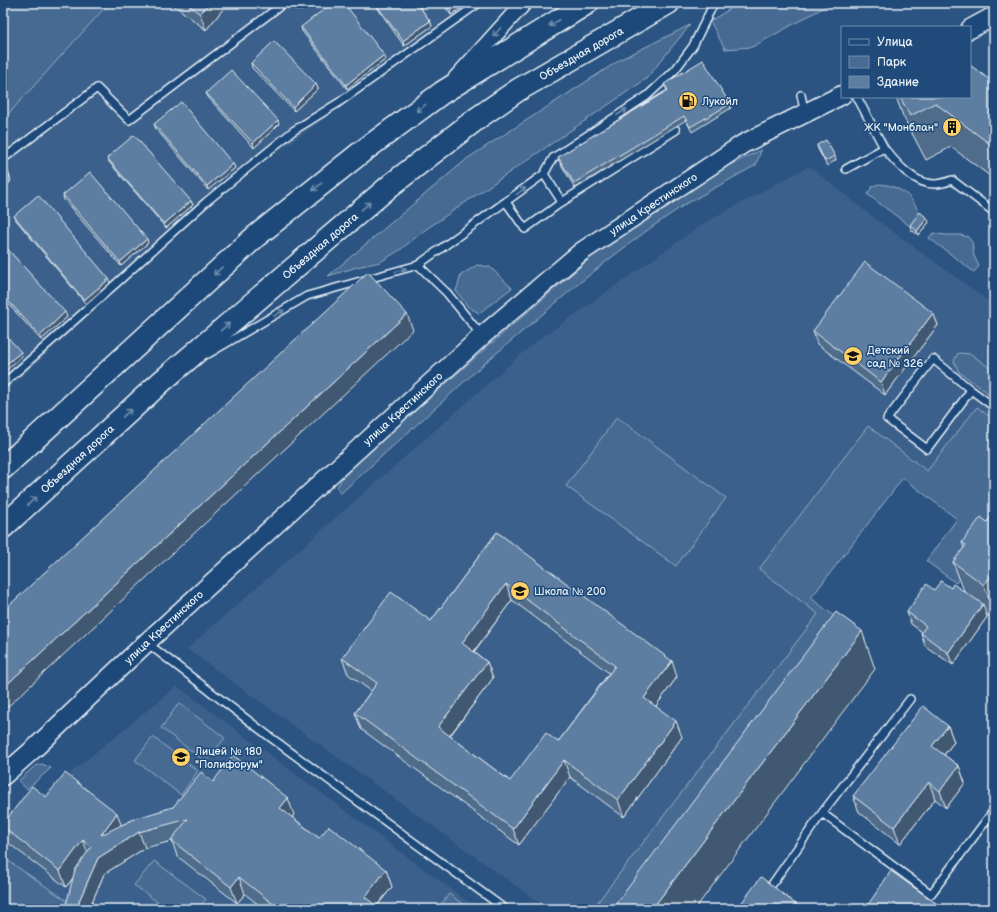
<svg xmlns="http://www.w3.org/2000/svg" width="997" height="912" font-family="'Balsamiq Sans',sans-serif">
  <style>
    .built { fill: #3a608b }
    .green { fill: #476b93; stroke: #98aec6 }
    .lines { fill: none; stroke-linecap: round; stroke-linejoin: round }
    .service-casing { stroke: #e8f1f8; stroke-width: 10 }
    .minor-casing { stroke: #e8f1f8; stroke-width: 18 }
    .tertiary-casing { stroke: #e8f1f8; stroke-width: 21 }
    .primary-casing { stroke: #e8f1f8; stroke-width: 25 }
    .service { stroke: #1f4a7a; stroke-width: 7 }
    .minor { stroke: #1f4a7a; stroke-width: 15 }
    .tertiary { stroke: #1f4a7a; stroke-width: 18 }
    .primary { stroke: #1f4a7a; stroke-width: 22 }
    .wall { fill: #506c8a; stroke: #e8f1f8; fill-rule: evenodd }
    .shaded-wall { fill: #415871; stroke: #e8f1f8 }
    .building { fill: #5d7da1; stroke: #e8f1f8; fill-rule: evenodd }
    .oneway { stroke: #6f8dac }
    .labels { text-anchor: middle; dominant-baseline: central; stroke-width: 3; stroke-linejoin: round; paint-order: stroke }
    .street-label { font-size: 11px; fill: #e8f1f8; stroke: #1f4a7a }
    .poi-label { font-size: 11px; fill: #e8f1f8; stroke: #1f4a7a; text-anchor: start }
  </style>
  <rect width="100%" height="100%" fill="#2b5482"/>
  <filter id="ink" filterUnits="userSpaceOnUse"><feTurbulence type="fractalNoise" baseFrequency=".025" numOctaves="2"/><feDisplacementMap in="SourceGraphic" scale="8" xChannelSelector="R" yChannelSelector="G"/><feConvolveMatrix kernelMatrix="1 2 1 2 8 2 1 2 1" color-interpolation-filters="sRGB"/></filter>
  <g filter="url(#ink)">
    <path class="built" d="M3 3H485L232 185 3 394Z
      M809 166 870 215 994 305V420L977 407 927 472 868 426 759 568 818 614 597 903 568 909H548L187 649 534 343 706 222Z
      M177 686 478 909H3V828Z"/>
    <path class="green" d="M3 3H109L3 120Z
      M740 3H832L752 47 725 49 710 21Z
      M690 25 646 79 425 230 400 250 380 262 357 267 328 276 468 158 623 58Z
      M761 150 756 165 684 205 649 229 612 257 577 285 485 363 340 494 337 487 344 475 352 467 478 355 602 248 723 168Z
      M879 184C898 185 916 197 919 216L911 227 867 194 873 186Z
      M933 233 945 235H961L968 237 972 242 974 256 979 266 974 272 929 238Z
      M477 265 490 267 512 288 479 313 468 307 456 291 461 275Z
      M958 353 971 354 994 371V397L959 372 954 361Z
      M977 407 994 420V533L956 583 926 561 957 519 903 478 811 598 857 634 647 909H597V903L818 614 759 569 868 426 927 471Z
      M617 417 726 498 676 566 566 486Z
      M179 703 225 738 206 762 161 728Z
      M153 737 198 771 181 795 135 760Z
      M42 764 51 768 27 789 18 781 35 766Z
      M7 860 76 907 75 909H3V864Z
      M154 861 206 899 198 909H167L134 885Z
      M449 894 470 909H438Z"/>
    <g class="lines">
      <defs>
        <path id="service" d="M290 3 300 6 303 3
          M801 95 805 114
          M884 148C896 163 914 184 934 184 940 184 947 182 952 180L994 212
          M3 159 97 88 129 120 284 3
          M846 169 884 148 857 97
          M3 170 6 180 3 182
          M506 202 525 229 562 202 544 174
          M562 202 676 130
          M418 265 447 293 482 336
          M208 354 307 296 418 265 544 174 553 158 647 96 675 70 693 46 714 3
          M3 384 120 280 206 202 293 131 338 103 479 3
          M971 390 927 449 887 419 933 359 971 390 994 407
          M147 643 270 737 505 909
          M822 813 931 894 994 810
          M766 893 822 813 910 699"/>
        <path id="minor" d="M456 78 524 3"/>
        <g id="tertiary">
          <path d="M970 29 994 16"/>
          <path id="s1" d="M3 776 36 747 147 642 482 336 581 252 743 144 842 95"/>
        </g>
        <g id="primary">
          <path d="M3 468 255 237 359 154 443 92 587 3"/>
          <path id="s2" d="M3 527 161 382 391 185 479 117 518 90 668 3"/>
        </g>
      </defs>
      <use href="#service" class="service-casing"/>
      <use href="#minor" class="minor-casing"/>
      <use href="#tertiary" class="tertiary-casing"/>
      <use href="#primary" class="primary-casing"/>
      <use href="#service" class="service"/>
      <use href="#minor" class="minor"/>
      <use href="#tertiary" class="tertiary"/>
      <use href="#primary" class="primary"/>
    </g>
    <path class="wall" d="M171 3H228L206 30Z
      M374 3H417L430 21 432 26 404 46Z
      M442 3H468L451 15Z
      M301 27 386 59 347 89 302 31Z
      M251 63 316 84 318 89 294 111 252 68Z
      M994 83V179L951 147 926 160 903 116 896 97H970Z
      M664 84 730 104 731 108 692 132 686 120 575 188 559 161 558 157 667 90Z
      M206 93 279 124 254 148 208 97Z
      M154 124 233 164 235 168 208 190 156 129Z
      M817 145 835 156 836 160 827 166 818 149Z
      M107 158 191 201 193 205 166 228 109 162Z
      M63 195 148 243 121 266 64 200Z
      M14 216 109 279 110 283 86 304 16 220Z
      M929 222 919 235 911 230 910 225Z
      M3 244 67 317 41 340 3 298Z
      M933 313 938 325 885 395 817 344 813 331Z
      M994 512V620L986 614 987 617 953 665 925 646 921 633 922 632 911 624 907 612 934 590 951 588 964 591 953 562 964 548 962 542 987 522Z
      M497 532 677 677 656 706 682 737 624 817 570 777 519 845 361 729 355 713 371 691 348 674 342 658 431 621ZM512 600 609 673 558 742 510 781 450 736 493 678 487 662 474 652Z
      M948 726 954 742 944 755 959 766 965 783 946 808 935 799 900 844 859 812 853 796Z
      M213 782 294 815 292 817 319 838 386 870 392 887 377 906 380 909H264L245 894 237 903 177 856 172 841 145 848 104 874 89 909H65L74 877 66 887 7 842 3 830V824L46 797 121 825 173 807Z
      M740 905 802 909H741Z"/>
    <path class="shaded-wall" d="M209 3H228L206 30 200 14Z
      M461 3H468L451 15 450 11Z
      M430 21 432 26 404 46 403 41Z
      M384 55 386 59 347 89 346 85Z
      M316 84 318 89 294 111 293 107Z
      M278 120 279 124 254 148 253 143Z
      M233 164 235 168 208 190 207 186Z
      M191 201 193 205 166 228 164 224Z
      M927 218 929 222 919 235 917 231Z
      M147 239 148 243 121 266 120 262Z
      M109 279 110 283 86 304 84 300Z
      M65 312 67 317 41 340 40 336Z
      M933 313 938 325 885 395 881 382Z
      M407 314 413 330 3 711V688Z
      M21 352 22 356 3 373V367Z
      M994 572V612L984 585Z
      M506 584 512 600 468 659 462 643Z
      M983 604 987 617 953 665 948 653Z
      M862 631 875 669 695 909H652Z
      M672 661 677 677 650 714 644 698Z
      M487 662 493 678 444 743 438 727Z
      M676 721 682 737 624 817 618 800Z
      M948 726 954 742 938 762 932 746Z
      M564 760 570 777 519 845 513 829Z
      M959 766 965 783 946 808 940 791Z
      M929 782 935 799 900 844 894 827Z
      M288 798 294 815 286 824 280 808Z
      M117 813 123 830 101 835Z
      M139 832 145 848 104 874 89 909H79V901L98 858Z
      M83 840 89 857 66 887 60 871Z
      M386 870 392 887 374 909 365 897Z
      M239 877 245 894 237 903 231 887Z"/>
    <path class="building" d="M186 3H209L200 14Z
      M332 3H344L384 55 346 85 301 27Z
      M375 3H417L430 21 403 41Z
      M444 3H461L450 11Z
      M274 41 316 84 293 107 251 63Z
      M703 60 730 104 690 127 684 116 574 183 558 157 668 90 664 84Z
      M970 65 994 83V147L935 103 910 116 900 97H970Z
      M231 70 278 120 253 143 206 93Z
      M181 102 233 164 207 186 154 124Z
      M134 135 191 201 164 224 107 158Z
      M826 140 835 156 825 161 817 145Z
      M90 172 147 239 120 262 63 195Z
      M38 195 109 279 84 300 14 216Z
      M920 212 927 218 917 231 910 225Z
      M3 244 65 312 40 336 3 295Z
      M865 262 933 313 881 382 813 331Z
      M368 272 407 314 3 688V611Z
      M3 332 21 352 3 367Z
      M994 512V572L984 585 953 562 966 545 962 542 981 517 987 522Z
      M497 532 672 661 644 698 676 721 618 800 564 760 513 829 355 713 377 683 342 658 391 592 431 621ZM506 584 615 666 558 742 546 733 510 781 438 727 487 662 462 643Z
      M941 581 951 588 953 584 983 604 948 653 921 633 926 626 907 612 926 584 934 590Z
      M836 612 862 631 652 909H612Z
      M923 706 948 726 932 746 959 766 940 791 929 782 894 827 853 796Z
      M233 755 288 798 280 808 319 838 329 826 386 870 365 897 380 909H277L278 908 239 877 231 887 171 840 188 819 139 832 98 858 79 901V909H65L75 870 91 847 83 840 60 871 3 827V824L32 786 46 797 65 773 117 813 101 835 134 819 173 807 201 772 213 782Z
      M891 871 944 909H865Z
      M761 877 802 909H745L740 905Z"/>
    <defs><path id="oneway-shaft" d="M-6 0H5M1.5-3L5.5 0L1.5 3" fill="none" stroke-width="1.6" stroke-linecap="round" stroke-linejoin="round"/></defs>
    <g class="oneway">
      <use href="#oneway-shaft" transform="translate(554 23) rotate(148)"/>
      <use href="#oneway-shaft" transform="translate(497 32) rotate(132)"/>
      <use href="#oneway-shaft" transform="translate(421 108) rotate(144)"/>
      <use href="#oneway-shaft" transform="translate(622 112) rotate(-33)"/>
      <use href="#oneway-shaft" transform="translate(317 187) rotate(141)"/>
      <use href="#oneway-shaft" transform="translate(521 191) rotate(-36)"/>
      <use href="#oneway-shaft" transform="translate(366 206) rotate(-41)"/>
      <use href="#oneway-shaft" transform="translate(401 270) rotate(-16)"/>
      <use href="#oneway-shaft" transform="translate(218 271) rotate(137)"/>
      <use href="#oneway-shaft" transform="translate(279 313) rotate(-30)"/>
      <use href="#oneway-shaft" transform="translate(225 327) rotate(-41)"/>
      <use href="#oneway-shaft" transform="translate(127 413) rotate(-43)"/>
      <use href="#oneway-shaft" transform="translate(32 501) rotate(-43)"/>
    </g>
  </g>
  <defs>
    <symbol id="fuel-disc" viewBox="-11 -11 22 22"><circle r="9.5" fill="#ffd166" stroke="#1f4a7a"/><path d="M-5.5-6h7V0h2V4h1.3V-2.5L3-4.5l.8-.8L6-3V5H2.5V1h-1V6h-7ZM-4.2-4.7v3.2H.2V-4.7Z" fill="#111"/></symbol>
    <symbol id="building-disc" viewBox="-11 -11 22 22"><circle r="9.5" fill="#ffd166" stroke="#1f4a7a"/><path d="M-4-6H4V6H1V3H-1V6H-4ZM-2.5-4.3h1.7v1.8h-1.7ZM.8-4.3h1.7v1.8H.8ZM-2.5-1h1.7V.8h-1.7ZM.8-1h1.7V.8H.8Z" fill="#111"/></symbol>
    <symbol id="school-disc" viewBox="-11 -11 22 22"><circle r="9.5" fill="#ffd166" stroke="#1f4a7a"/><path d="M0-5L7-2L0 1L-7-2ZM-4 1L0 2.5L4 1V4Q0 6-4 4Z" fill="#111"/></symbol>
  </defs>
  <g fill-rule="evenodd">
    <use href="#fuel-disc" x="677" y="90" width="22" height="22"/>
    <use href="#building-disc" x="941" y="116" width="22" height="22"/>
    <use href="#school-disc" x="842" y="345" width="22" height="22"/>
    <use href="#school-disc" x="509" y="580" width="22" height="22"/>
    <use href="#school-disc" x="170" y="746" width="22" height="22"/>
  </g>
  <g class="labels">
    <g class="street-label">
      <text stroke="none"><textPath href="#s2" startOffset="749">Объездная дорога</textPath></text>
      <text stroke="none"><textPath href="#s1" startOffset="867">улица Крестинского</textPath></text>
      <text stroke="none"><textPath href="#s2" startOffset="424">Объездная дорога</textPath></text>
      <text stroke="none"><textPath href="#s1" startOffset="543">улица Крестинского</textPath></text>
      <text stroke="none"><textPath href="#s2" startOffset="101">Объездная дорога</textPath></text>
      <text stroke="none"><textPath href="#s1" startOffset="219">улица Крестинского</textPath></text>
    </g>
    <g class="poi-label">
      <text x="702" y="101">Лукойл</text>
      <text x="938" y="127" text-anchor="end">ЖК "Монблан"</text>
      <text x="867" y="350">Детский<tspan x="867" dy="13">сад № 326</tspan></text>
      <text x="534" y="591">Школа № 200</text>
      <text x="195" y="751">Лицей № 180<tspan x="195" dy="13">"Полифорум"</tspan></text>
    </g>
  </g>
  <rect width="997" height="912" fill="none" stroke="#1f4a7a" stroke-width="16"/>
  <rect x="8" y="8" width="981" height="896" fill="none" stroke="#e8f1f8" stroke-width="1.5" filter="url(#ink)"/>
  <rect x="841" y="26" width="130" height="72" fill="#1f4a7a" stroke="#6f8dac"/>
  <rect x="849" y="39" width="20" height="6" fill="#1f4a7a" stroke="#6f8dac"/>
  <text x="877" y="46" font-size="12" fill="#e8f1f8">Улица</text>
  <rect x="849" y="56" width="20" height="12" fill="#476b93" stroke="#6f8dac"/>
  <text x="877" y="66" font-size="12" fill="#e8f1f8">Парк</text>
  <rect x="849" y="76" width="20" height="12" fill="#5d7da1" stroke="#6f8dac"/>
  <text x="877" y="86" font-size="12" fill="#e8f1f8">Здание</text>
</svg>
